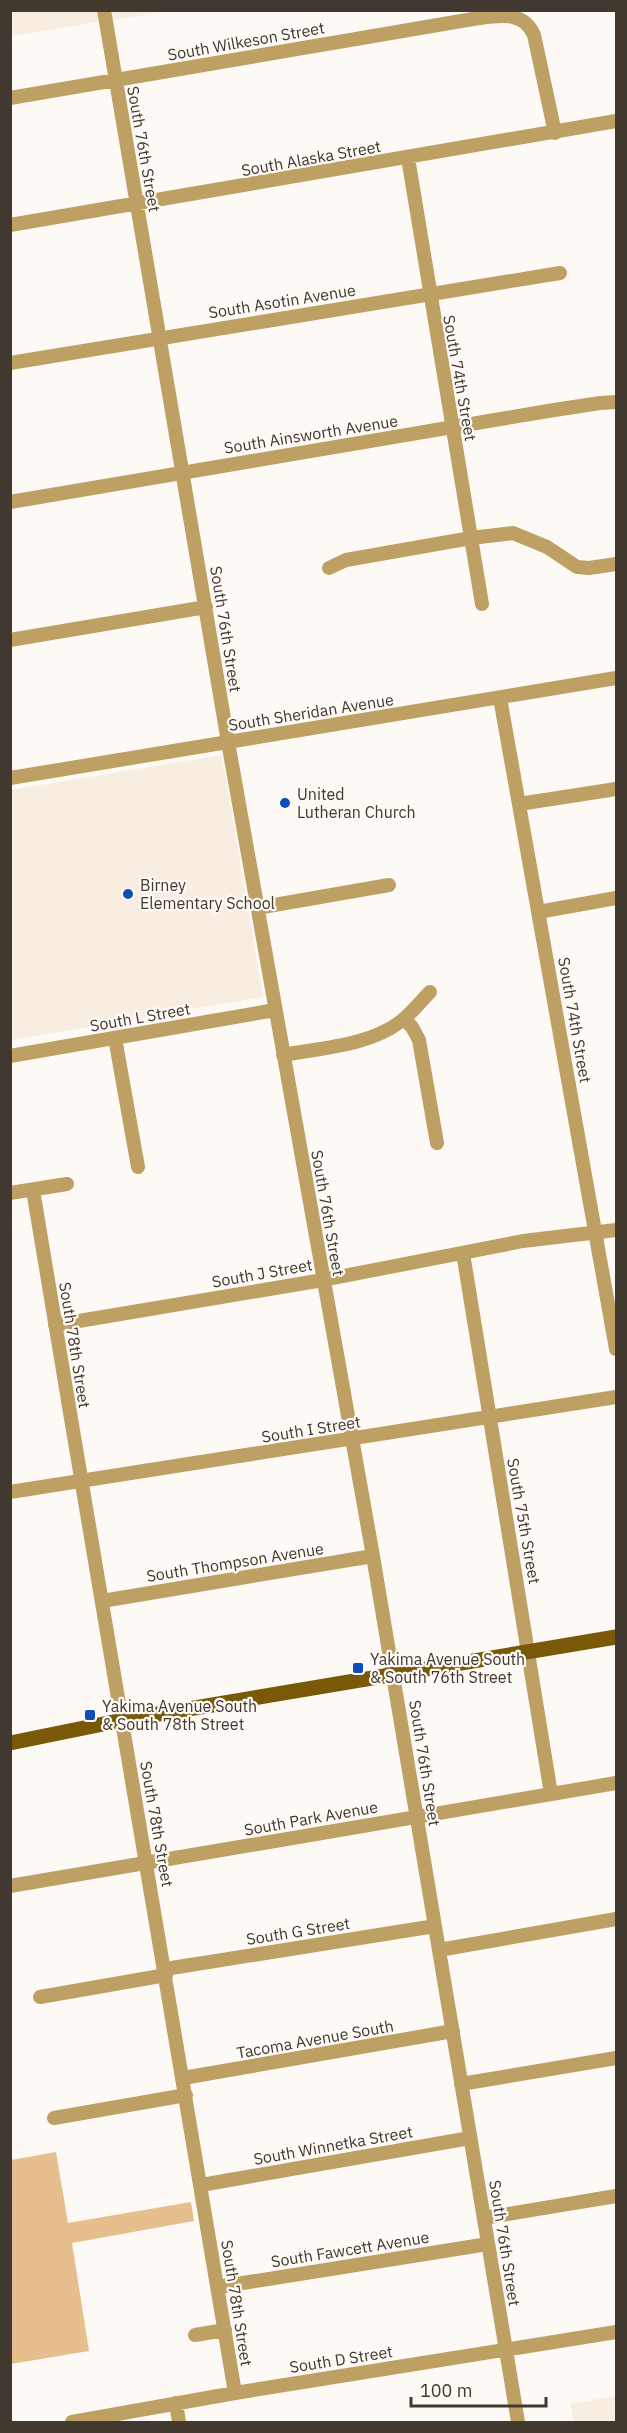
<svg xmlns="http://www.w3.org/2000/svg" width="627" height="2433" font-family="'IBM Plex Sans',sans-serif">
  <style>
    .built { fill: #f7ede1 }
    .green { fill: #e7be8d }
    .lines { fill: none; stroke-linecap: round; stroke-linejoin: round }
    .minor { stroke: #bea065; stroke-width: 14 }
    .major { stroke: #795908; stroke-width: 15 }
    .poi-dot { fill: #0d4db8; stroke: #fdf9f4; stroke-width: 2 }
    .labels { text-anchor: middle; dominant-baseline: central; stroke-width: 4.5; stroke-linejoin: round; paint-order: stroke }
    .street-label { font-size: 16px; fill: #41382f; stroke: #fdf9f4 }
    .poi-label { font-size: 16px; fill: #41382f; stroke: #fdf9f4; text-anchor: start }
  </style>
  <rect width="100%" height="100%" fill="#fdf9f4"/>
  <path class="built" d="M11 11H168L11 36Z
    M222 755 263 997 11 1040V790Z
    M616 2396V2422H574L570 2404Z"/>
  <path class="green" d="M56 2152 68 2223 191 2202 194 2221 72 2243 89 2351 11 2364V2160Z"/>
  <g class="lines">
    <path class="minor" d="M104 10 228 742 373 1556 518 2422
      M10 98 473 19C496 16 523 9 534 35L555 133
      M408 158 482 604
      M10 225 616 121
      M10 363 560 273
      M10 502 548 411 600 403 616 402
      M329 568 346 560 471 538 513 533 547 547 577 567 589 568 616 564
      M10 640 206 607
      M500 698 616 1349
      M10 778 616 678
      M519 804 616 789
      M257 908 389 885
      M538 912 616 898
      M404 1019 412 1027 419 1040 437 1143
      M115 1038 138 1167
      M283 1055C321 1048 368 1046 400 1022 411 1014 420 1002 430 992
      M10 1056 275 1010
      M33 1190C99 1591 169 1991 235 2393
      M10 1193 67 1184
      M463 1253 551 1794
      M55 1325 323 1280 523 1241 616 1230
      M10 1492 616 1397
      M102 1601 373 1556
      M10 1886 616 1783
      M439 1950 616 1919
      M165 1969 435 1926
      M40 1997 166 1975
      M183 2078 453 2031
      M461 2084 616 2058
      M54 2118 186 2095
      M201 2185 470 2138
      M484 2218 616 2196
      M218 2287 488 2244
      M195 2335 225 2330
      M176 2403 179 2422
      M72 2422 235 2393 616 2332"/>
    <path class="major" d="M10 1743 123 1720 616 1637"/>
  </g>
  <g class="poi-dot">
    <circle cx="285" cy="803" r="6"/>
    <circle cx="128" cy="894" r="6"/>
    <rect x="352" y="1662" width="12" height="12" rx="3"/>
    <rect x="84" y="1709" width="12" height="12" rx="3"/>
  </g>
  <g class="labels">
    <g class="street-label">
      <text transform="translate(246 41) rotate(-10)">South Wilkeson Street</text>
      <text transform="translate(144 149) rotate(80)">South 76th Street</text>
      <text transform="translate(311 158) rotate(-10)">South Alaska Street</text>
      <text transform="translate(282 301) rotate(-9)">South Asotin Avenue</text>
      <text transform="translate(460 378) rotate(80)">South 74th Street</text>
      <text transform="translate(311 434) rotate(-9)">South Ainsworth Avenue</text>
      <text transform="translate(226 629) rotate(81)">South 76th Street</text>
      <text transform="translate(311 712) rotate(-9)">South Sheridan Avenue</text>
      <text transform="translate(140 1017) rotate(-10)">South L Street</text>
      <text transform="translate(575 1020) rotate(80)">South 74th Street</text>
      <text transform="translate(328 1213) rotate(80)">South 76th Street</text>
      <text transform="translate(262 1273) rotate(-10)">South J Street</text>
      <text transform="translate(75 1345) rotate(81)">South 78th Street</text>
      <text transform="translate(311 1429) rotate(-9)">South I Street</text>
      <text transform="translate(524 1521) rotate(80)">South 75th Street</text>
      <text transform="translate(235 1562) rotate(-9)">South Thompson Avenue</text>
      <text transform="translate(425 1763) rotate(81)">South 76th Street</text>
      <text transform="translate(311 1818) rotate(-10)">South Park Avenue</text>
      <text transform="translate(157 1824) rotate(80)">South 78th Street</text>
      <text transform="translate(298 1931) rotate(-9)">South G Street</text>
      <text transform="translate(315 2039) rotate(-10)">Tacoma Avenue South</text>
      <text transform="translate(333 2145) rotate(-10)">South Winnetka Street</text>
      <text transform="translate(505 2243) rotate(81)">South 76th Street</text>
      <text transform="translate(350 2249) rotate(-9)">South Fawcett Avenue</text>
      <text transform="translate(237 2303) rotate(81)">South 78th Street</text>
      <text transform="translate(341 2359) rotate(-9)">South D Street</text>
    </g>
    <g class="poi-label">
      <text x="297" y="794">United<tspan x="297" dy="18">Lutheran Church</tspan></text>
      <text x="140" y="885">Birney<tspan x="140" dy="18">Elementary School</tspan></text>
      <text x="370" y="1659">Yakima Avenue South<tspan x="370" dy="18">&amp; South 76th Street</tspan></text>
      <text x="102" y="1706">Yakima Avenue South<tspan x="102" dy="18">&amp; South 78th Street</tspan></text>
    </g>
  </g>
  <rect width="627" height="2433" fill="none" stroke="#41382f" stroke-width="24"/>
  <path d="M411 2397v9h135v-9" fill="none" stroke="#41382f" stroke-width="3"/>
  <text x="420" y="2397" font-size="18" fill="#41382f" stroke="#fdf9f4" stroke-width="4.5" paint-order="stroke">100 m</text>
</svg>
